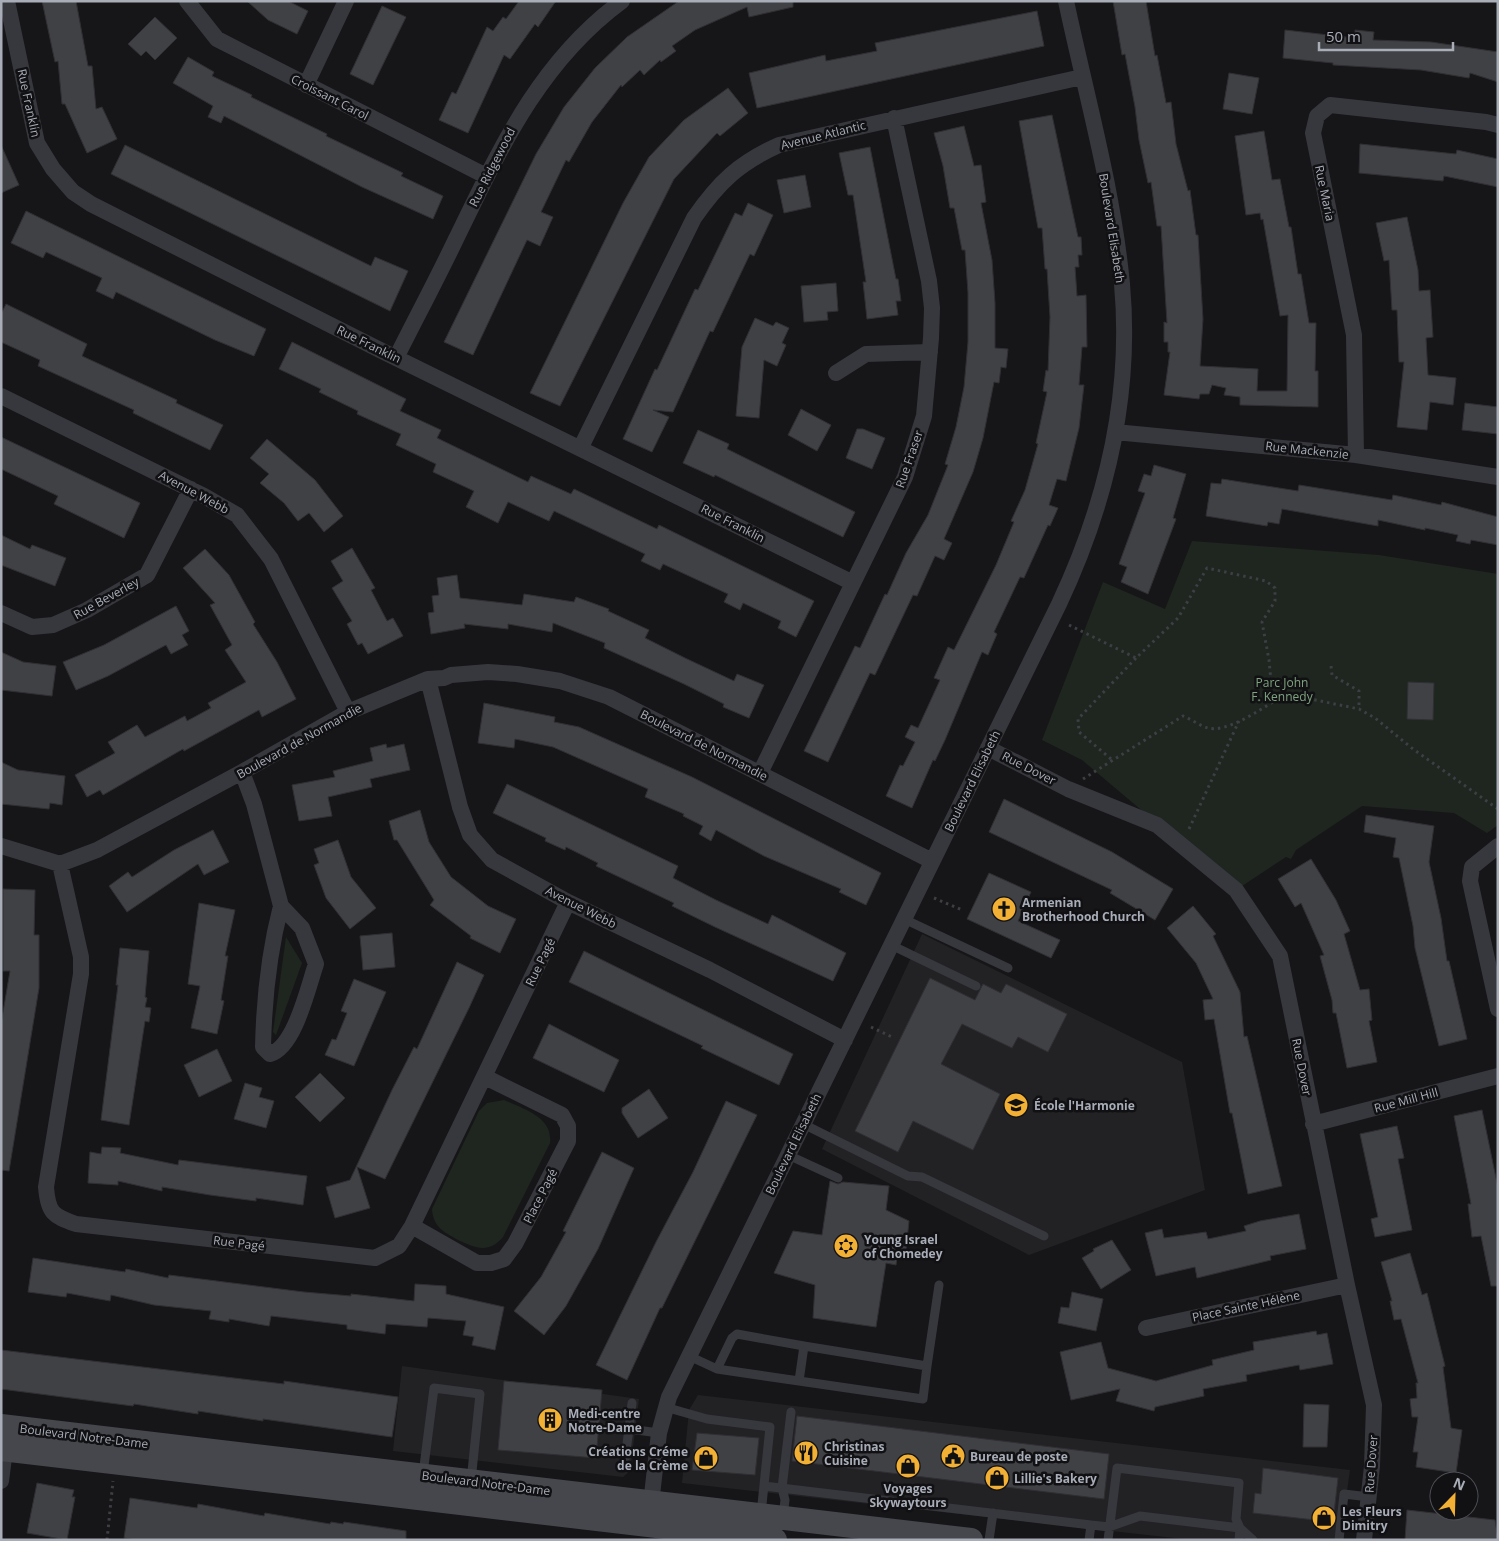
<svg xmlns="http://www.w3.org/2000/svg" width="1499" height="1541" font-family="'Open Sans',sans-serif">
  <style>
    .built { fill: #222225 }
    .green { fill: #1e261f }
    .building { fill: #404145; stroke: #303034 }
    .lines { fill: none; stroke-linecap: round; stroke-linejoin: round }
    .path { stroke: #3d3f44; stroke-width: 3; stroke-dasharray: 2.5 4; stroke-linecap: butt }
    .lane { stroke: #37383d; stroke-width: 9 }
    .street { stroke: #37383d; stroke-width: 16 }
    .secondary { stroke: #45474d; stroke-width: 24 }
    .labels { text-anchor: middle; dominant-baseline: central; stroke-width: 5; stroke-linejoin: round; paint-order: stroke }
    .street-label { font-size: 12px; fill: #a8adb8; stroke: #111113 }
    .park-label { font-size: 12px; fill: #7fa381; stroke: #111113 }
    .poi-label { font-size: 12px; font-weight: bold; fill: #a8adb8; stroke: #111113; text-anchor: start }
  </style>
  <rect width="100%" height="100%" fill="#161618"/>
  <path class="built" d="M922 934 1182 1062 1205 1190 1029 1255 822 1149Z
    M402 1366 639 1399 630 1471 623 1477 393 1451Z
    M698 1395 1350 1470 1340 1540H1192L682 1483 689 1410Z"/>
  <path class="green" d="M1192 541 1379 555 1498 574V825L1487 833 1454 813 1362 806 1296 850 1291 859 1286 857 1236 890 1082 760 1042 740 1103 582 1165 609Z
    M286 937 302 963 276 1035 273 1032Z
    M504 1100C524 1109 553 1117 550 1143L503 1237C489 1254 475 1248 458 1240 444 1232 433 1227 432 1209L479 1111 487 1103Z"/>
  <path class="building" d="M42 1H76L88 66H92L96 109 102 107 117 139 87 153 65 104H62L58 61 55 62Z
    M247 1H288L308 11 297 34 268 20Z
    M519 1H556L538 27 535 24 510 59 504 55 468 133 439 120 452 92 456 94 487 27 493 31 503 17 506 19Z
    M679 1H793V7L749 17 747 7 695 30 672 46 676 51 661 62 660 60 644 75 640 70 622 87 621 85 592 122 569 162 566 160 541 212 553 217 540 246 527 240 473 355 444 342 536 154 564 107 595 68 627 37Z
    M1113 1H1146L1155 56 1157 55 1166 103 1171 102 1176 144 1188 191 1190 190 1196 235H1198L1203 319 1200 366 1258 369 1257 391H1287L1288 315 1280 316 1263 219 1261 220 1260 213 1246 215 1235 136 1264 131 1272 180 1280 179 1289 227H1291L1298 274H1301L1309 323H1316L1315 371H1318V407L1240 405V397L1224 395 1226 388 1212 385 1209 394H1200L1199 399 1164 395 1170 352H1168V342H1164V322L1167 323 1161 226H1157L1151 182 1148 183 1139 140 1135 107 1125 54 1122 55Z
    M382 6 406 17 373 85 350 74Z
    M1037 11 1044 46 757 108 749 73 825 55 826 61 877 51 875 43Z
    M155 17 177 38 155 60 146 51 141 56 128 44Z
    M1285 30 1355 38V30L1374 32 1373 40 1431 42 1498 52V82L1470 73 1469 78 1421 70 1333 65V63L1283 58Z
    M188 57 214 72 212 76 252 95 251 97 327 134 326 136 403 173 401 176 443 196 433 219 362 187 224 116 221 123 208 117 213 106 173 83Z
    M1229 73 1259 78 1252 114 1223 109Z
    M728 88 748 113 720 136 717 133 674 179 560 406 530 393 623 203 649 157 684 120Z
    M1052 115 1078 237H1081L1082 255H1078L1079 267H1075L1077 296 1086 295 1087 347H1082L1079 385H1084L1079 428 1066 481 1057 479 1049 505 1058 508 1050 526 1048 525 1024 578 1020 577 994 632 997 634 988 655 982 652 945 740 935 761 933 760 912 808 886 796 900 765 903 766 915 742 905 737 911 725 918 728 940 680 934 678 948 647 954 650 996 565 1014 522 1011 521 1025 490 1038 444 1036 443 1047 392 1043 391 1046 370 1048 371 1050 317 1047 269H1045L1042 228H1038L1019 121Z
    M964 126 974 166 981 165 986 202 981 203 992 260 995 303V348L1008 349 1006 368 1001 367 999 383 994 382 983 438 973 472 944 539 952 543 944 560 935 556 917 596 913 595 875 675 870 673 828 762 804 751 855 646 860 648 885 594 887 595 906 553 928 515 948 465 945 464 956 427 964 387 968 342V293L965 250H962L954 208H950L943 166 934 133Z
    M1360 144 1456 154 1457 150 1498 159V187L1444 176 1443 181 1359 173Z
    M1 145 19 185 1 193Z
    M125 145 371 266 375 257 408 271 390 311 111 174Z
    M870 147 896 279H898L901 301H896L898 315 867 319 863 282H866L853 195H848L839 153Z
    M805 175 811 207 784 213 777 180Z
    M748 203 773 215 754 256 750 254 713 332 710 331 673 412 653 410 669 417 652 452 623 439 655 369 657 370 695 289 698 290 735 213 742 216Z
    M26 211 266 329 254 356 215 340 116 292 113 299 96 291 102 278 46 252 43 258 11 243Z
    M1407 217 1418 270 1419 291 1430 290 1433 337 1426 338 1428 375 1456 378 1453 405 1430 402 1427 430 1397 427 1404 362H1399L1397 310H1392L1389 260 1384 261 1376 223Z
    M836 283 838 311 827 312 828 320 804 322 801 286Z
    M6 304 87 344 82 356 177 400 176 403 223 425 210 450 133 413 134 410 38 366 40 360 1 342V314Z
    M755 318 773 326 776 322 789 328 782 343 786 345 777 366 764 360 759 418 736 416 742 347Z
    M292 342 406 399 400 411 441 430 437 438 528 482 531 476 571 494 574 489 657 529 659 525 814 601 796 637 778 628 781 621 743 603 740 610 724 602 728 594 663 564 660 570 641 561 645 554 554 511 549 521 508 502 498 523 466 507 474 491 433 472 436 464 396 445 401 434 357 414 358 411 319 392 321 389 279 369Z
    M1465 403 1498 407V434L1462 430Z
    M801 409 831 425 817 451 788 435Z
    M857 429H863L885 438 872 469 846 458Z
    M698 430 729 444 727 449 855 512 843 537 715 475 714 477 683 463Z
    M1 437 140 503 124 538 54 504 58 496 1 469Z
    M267 439 315 480 343 516 324 532 309 513 298 521 284 503 260 483 269 474 250 458Z
    M1154 465 1186 474 1173 518 1176 519 1148 594 1121 582 1127 567 1119 564 1145 493 1138 491 1144 474 1151 476Z
    M1222 479 1298 491 1299 485 1392 500 1393 495 1441 505 1442 502 1498 517V545L1471 540 1470 544 1456 541 1458 535 1425 528V530L1378 520V526L1282 509 1279 524 1268 522 1267 526 1206 516 1211 483 1221 484Z
    M1 535 30 549 32 545 66 558 55 586 1 565Z
    M352 548 375 588 371 590 387 621 393 618 403 636 368 654 362 643 358 645 347 624 352 621 332 588 343 581 331 561Z
    M205 549 229 575 255 622 253 624 277 662 296 699 262 717 259 710 184 751 183 749 103 795 100 790 87 797 75 775 115 753 108 742 137 725 145 737 185 716 187 721 211 708 208 703 246 682 225 650 232 645 210 605 215 603 183 568Z
    M457 575 460 598 522 605 524 594 574 602 576 597 609 609 608 611 649 630 645 638 685 658 734 681 737 674 764 685 749 718 723 707 724 704 684 684 604 648 605 643 553 623 552 632 508 624V629L464 624 465 628 431 634 428 613 434 612 432 596 439 595 437 578Z
    M176 606 189 631 182 635 188 645 171 654 166 645 108 676 76 690 63 662 104 645Z
    M1 652 23 662 56 666 52 696 1 690Z
    M1408 682 1434 683 1433 720 1407 719Z
    M484 703 555 717 554 722 579 727 692 777 881 873 866 905 839 892 841 889 764 856 716 830 711 841 699 834 703 826 683 816 684 814 645 797 648 789 553 747 515 739 514 748 478 743Z
    M386 744 387 748 404 744 410 770 370 779 372 787 328 797 332 816 299 821 292 785 335 777 333 771 373 761 370 748Z
    M1 762 18 770 65 776 62 805 50 803 49 809 1 804Z
    M507 784 678 866 673 878 716 900 768 924 772 915 846 953 833 981 715 927 672 906 674 903 596 866 598 863 566 847 565 850 545 841 546 838 493 813Z
    M1004 799 1112 852 1173 889 1155 920 1110 893 1112 890 989 832Z
    M420 810 429 842 451 877 488 906 516 919 500 953 470 938 471 936 430 905 434 900 397 840H394L389 821Z
    M1366 815 1434 826 1429 862 1441 918 1447 961H1449L1467 1039 1439 1046 1415 948 1413 926 1399 858 1393 857 1396 838 1364 832Z
    M213 830 229 862 204 875 198 864 127 912 109 886 128 872 132 877 174 850Z
    M338 840 351 877 376 908 350 929 326 898 314 865 319 863 314 849Z
    M1311 859 1336 900 1350 931 1344 934 1360 990 1369 989 1372 1020 1369 1021 1377 1062 1347 1068 1336 1013H1333L1332 1000 1320 956 1324 955 1301 903 1295 907 1278 879Z
    M989 873 1031 892 1018 921 1060 940 1051 958 967 919Z
    M3 889 35 890 34 935H39V988L9 1171 1 1170V1024L10 971H3Z
    M199 903 235 910 225 956H228L221 1000 224 1001 217 1034 191 1028 200 986 188 984Z
    M1193 906 1216 934 1213 936 1240 992 1244 1037 1247 1036 1282 1186 1248 1194 1232 1113H1230L1214 1019 1205 1020 1203 1000 1213 999 1196 963 1167 928Z
    M392 933 395 967 363 970 360 936Z
    M120 948 149 951 145 997 147 998 145 1007 151 1008 149 1022 145 1021 129 1125 101 1120 118 985H116Z
    M584 951 793 1054 779 1085 701 1048 703 1046 569 982Z
    M457 962 484 975 469 1008 385 1179 357 1167 370 1208 335 1218 326 1187 350 1180 392 1090 414 1047 417 1049Z
    M930 978 975 1000 983 984 1001 993 1006 984 1067 1014 1048 1052 1018 1037 1012 1048 962 1024 941 1064 1000 1094 973 1150 913 1121 898 1152 855 1131Z
    M354 979 386 992 354 1066 325 1055 332 1039 336 1040 347 1013 341 1011Z
    M549 1024 619 1060 604 1092 533 1058Z
    M217 1049 232 1081 199 1097 184 1065Z
    M320 1073 345 1098 320 1122 295 1097Z
    M245 1083 262 1088 259 1097 274 1101 266 1128 234 1119Z
    M649 1089 668 1118 638 1138 622 1113V1108Z
    M726 1101 757 1115 662 1308H660L627 1380 596 1365 656 1242 693 1172Z
    M1482 1110 1498 1188V1286H1491L1481 1236 1472 1237 1468 1204H1471L1454 1116Z
    M1397 1126 1404 1158 1398 1159 1412 1230 1375 1237 1371 1219 1378 1217 1360 1134Z
    M102 1147 121 1148 120 1153 178 1165 179 1160 307 1176 303 1205 256 1198V1201L210 1195 162 1187V1191L118 1181V1185L88 1183 90 1152 101 1154Z
    M602 1152 634 1168 598 1249 566 1306 544 1335 514 1311 541 1277 566 1232 563 1231Z
    M830 1181 838 1184 843 1182 889 1186 886 1210 909 1221 905 1260 897 1258 896 1265 886 1263 876 1327 813 1318 815 1285 774 1273 793 1231 822 1235Z
    M1299 1214 1306 1249 1270 1256 1271 1260 1197 1278 1195 1267 1156 1276 1145 1233 1162 1229 1164 1238 1206 1232 1208 1239 1246 1231 1244 1226 1260 1221Z
    M1112 1240 1131 1270 1101 1289 1082 1258 1094 1251 1093 1249Z
    M1410 1253 1422 1295 1427 1293 1445 1366 1443 1367 1451 1428 1462 1430 1456 1473 1416 1467 1418 1452H1413L1418 1417H1412L1410 1399 1417 1398 1416 1383H1418L1401 1319 1394 1320 1390 1301H1392L1381 1262Z
    M33 1258 125 1272 126 1269 168 1278 169 1275 304 1292 351 1296V1294L414 1301 415 1284 446 1286V1294L504 1307 495 1350 472 1345 474 1337 463 1335 466 1321 428 1318 427 1327 386 1324 385 1334 347 1329V1325L271 1316 269 1326 229 1319V1322L209 1319 211 1311 154 1305 111 1295 110 1301 67 1293 66 1297 28 1292Z
    M1072 1292 1103 1299 1096 1331 1058 1323 1061 1307 1069 1308Z
    M1316 1331 1317 1335 1327 1333 1333 1364 1300 1370 1299 1365 1246 1375 1247 1381 1203 1389 1204 1396 1155 1407 1154 1411 1116 1401 1120 1389 1071 1400 1060 1352 1101 1342 1108 1368 1156 1381 1213 1365 1212 1360 1254 1350 1253 1342Z
    M1 1350 284 1384V1381L398 1397 392 1437 263 1419V1421L198 1411V1414L134 1404 133 1406 1 1389Z
    M504 1381 602 1390 596 1458 498 1450Z
    M1304 1404 1329 1405 1327 1447H1303Z
    M797 1416 1109 1454 1104 1499 792 1461Z
    M697 1433 759 1438 755 1475 692 1470Z
    M1263 1468 1338 1478 1333 1522 1253 1513 1255 1493 1261 1494Z
    M37 1483 74 1490 72 1497H75L67 1540 27 1533Z
    M130 1498 197 1508 198 1504 264 1516 265 1513 330 1524 331 1522 343 1524 344 1522 406 1531V1540H136L124 1538Z
    M1407 1510 1495 1520 1498 1540H1405Z"/>
  <g class="lines">
    <path class="path" d="M1069 625 1136 658 1178 618 1207 568 1266 581 1275 588V601L1262 622 1269 660 1273 702 1306 698 1359 709 1375 718 1413 749 1498 809
      M1331 666 1332 675 1359 691V709
      M1111 759 1079 732 1078 719 1136 658
      M1083 779 1183 716C1191 719 1200 726 1208 728 1226 733 1258 711 1273 702
      M1189 829 1239 721
      M934 898 962 910
      M871 1027 894 1038
      M107 1540 113 1481"/>
    <path class="lane" d="M904 919 1008 968
      M891 945 976 986
      M803 1124 908 1176 922 1177 1044 1236
      M788 1155 838 1178
      M804 1346 927 1366 939 1285
      M689 1356 717 1369 799 1381 804 1346 737 1334 732 1338 717 1369
      M799 1381 923 1399 927 1366
      M665 1407 707 1419 770 1427 761 1514
      M629 1429 632 1403
      M624 1466 629 1429 659 1433
      M423 1474 434 1388 480 1394 471 1481
      M764 1486 1091 1525 1089 1540
      M783 1516 785 1500 782 1488 791 1412
      M1091 1525 1109 1527 1140 1516 1240 1528 1253 1540
      M989 1540 993 1513
      M1108 1540 1117 1468 1239 1483 1236 1519 1240 1528 1239 1540
      M1339 1540 1344 1494 1369 1497"/>
    <path class="street" d="M7 1 37 143 53 169 73 192 91 204 380 350 853 583
      M187 1 217 39 486 176
      M306 85 346 1
      M396 358C416 318 437 279 456 239 500 149 539 62 622 1
      M836 373 866 354 930 352
      M1 396 204 496 237 515 271 559 348 712
      M1115 432 1356 455 1498 477
      M581 447 694 218C719 182 739 163 779 145L1082 77
      M1356 455 1354 335 1313 133 1317 116 1330 105 1486 122 1498 125
      M1 613 32 627 53 625 87 610 147 575 191 489
      M428 679 460 807 470 835 492 860 568 902 710 970 845 1040
      M988 748 1068 789 1157 825 1236 890 1280 956 1347 1285 1374 1405 1372 1466 1364 1540
      M242 772 254 804 281 906 302 928 316 964C308 987 295 1047 270 1054L263 1047C264 1000 269 952 281 906
      M760 773 905 477 924 416 931 338 932 308 929 281 894 118
      M1 846 60 864 97 850 242 772 348 712 428 679 444 678 451 675 488 672 517 674 560 681 609 697 932 861
      M1498 846 1472 867 1470 881 1498 1009
      M60 864 81 957V974L46 1187C48 1213 53 1216 76 1224L375 1258 399 1246 412 1226 568 902
      M1313 1124 1498 1076
      M412 1226 477 1263H491L504 1259 515 1244 568 1141V1126L562 1115 485 1077
      M1146 1328 1347 1285
      M1 1481 5 1450
      M650 1513 659 1433 669 1397 1059 604C1106 504 1132 395 1122 284 1113 189 1086 95 1066 1"/>
    <path class="secondary" d="M1 1426 971 1540
      M1 1449 775 1540"/>
  </g>
  <defs>
    <symbol id="church-disc" viewBox="-11 -11 22 22"><circle r="9.5" fill="#f2b134" stroke="#111113"/><path d="M-1.2-6h2.4v3.5h3.3v2.4h-3.3V6h-2.4V-.1h-3.3v-2.4h3.3Z" fill="#111"/></symbol>
    <symbol id="school-disc" viewBox="-11 -11 22 22"><circle r="9.5" fill="#f2b134" stroke="#111113"/><path d="M0-5L7-2L0 1L-7-2ZM-4 1L0 2.5L4 1V4Q0 6-4 4Z" fill="#111"/></symbol>
    <symbol id="synagogue-disc" viewBox="-11 -11 22 22"><circle r="9.5" fill="#f2b134" stroke="#111113"/><path d="M0-6.5L5.6 3.2H-5.6ZM0 6.5L5.6-3.2H-5.6Z" fill="#111"/></symbol>
    <symbol id="building-disc" viewBox="-11 -11 22 22"><circle r="9.5" fill="#f2b134" stroke="#111113"/><path d="M-4-6H4V6H1V3H-1V6H-4ZM-2.5-4.3h1.7v1.8h-1.7ZM.8-4.3h1.7v1.8H.8ZM-2.5-1h1.7V.8h-1.7ZM.8-1h1.7V.8H.8Z" fill="#111"/></symbol>
    <symbol id="restaurant-disc" viewBox="-11 -11 22 22"><circle r="9.5" fill="#f2b134" stroke="#111113"/><path d="M-5-6h1v4h1v-4h1v4h1v-4h1v5L-1.5 .5V6h-2V.5L-5-1ZM5-6V6H3V1.5H1.5Q1.5-4 5-6Z" fill="#111"/></symbol>
    <symbol id="civic-disc" viewBox="-11 -11 22 22"><circle r="9.5" fill="#f2b134" stroke="#111113"/><path d="M-.6-6.5H3V-4.5H.6V-3L4-1V1h2V6H-6V1h2V-1L-.6-3ZM-1.2 2.5V6h2.4V2.5Z" fill="#111"/></symbol>
    <symbol id="shop-disc" viewBox="-11 -11 22 22"><circle r="9.5" fill="#f2b134" stroke="#111113"/><path d="M-5-2.5h2.3a2.7 3.5 0 0 1 5.4 0H5L5.5 6h-11ZM-1.5-2.5h3a1.5 2.3 0 0 0-3 0Z" fill="#111"/></symbol>
  </defs>
  <g fill-rule="evenodd">
    <use href="#church-disc" x="990" y="895" width="28" height="28"/>
    <use href="#school-disc" x="1002" y="1091" width="28" height="28"/>
    <use href="#synagogue-disc" x="832" y="1232" width="28" height="28"/>
    <use href="#building-disc" x="536" y="1406" width="28" height="28"/>
    <use href="#restaurant-disc" x="792" y="1439" width="28" height="28"/>
    <use href="#civic-disc" x="939" y="1442" width="28" height="28"/>
    <use href="#shop-disc" x="692" y="1444" width="28" height="28"/>
    <use href="#shop-disc" x="894" y="1452" width="28" height="28"/>
    <use href="#shop-disc" x="983" y="1464" width="28" height="28"/>
    <use href="#shop-disc" x="1310" y="1504" width="28" height="28"/>
  </g>
  <g class="labels">
    <g class="street-label">
      <text transform="translate(330 97) rotate(27)">Croissant Carol</text>
      <text transform="translate(29 103) rotate(78)">Rue Franklin</text>
      <text transform="translate(823 135) rotate(-14)">Avenue Atlantic</text>
      <text transform="translate(492 167) rotate(-63)">Rue Ridgewood</text>
      <text transform="translate(1325 193) rotate(78)">Rue Maria</text>
      <text transform="translate(1112 228) rotate(81)">Boulevard Elisabeth</text>
      <text transform="translate(369 344) rotate(26)">Rue Franklin</text>
      <text transform="translate(1307 450) rotate(6)">Rue Mackenzie</text>
      <text transform="translate(909 459) rotate(-71)">Rue Fraser</text>
      <text transform="translate(194 492) rotate(28)">Avenue Webb</text>
      <text transform="translate(733 523) rotate(27)">Rue Franklin</text>
      <text transform="translate(106 598) rotate(-29)">Rue Beverley</text>
      <text transform="translate(299 741) rotate(-29)">Boulevard de Normandie</text>
      <text transform="translate(704 745) rotate(27)">Boulevard de Normandie</text>
      <text transform="translate(1029 768) rotate(27)">Rue Dover</text>
      <text transform="translate(972 781) rotate(-64)">Boulevard Elisabeth</text>
      <text transform="translate(581 907) rotate(27)">Avenue Webb</text>
      <text transform="translate(540 962) rotate(-64)">Rue Pagé</text>
      <text transform="translate(1302 1067) rotate(79)">Rue Dover</text>
      <text transform="translate(1406 1100) rotate(-15)">Rue Mill Hill</text>
      <text transform="translate(793 1144) rotate(-64)">Boulevard Elisabeth</text>
      <text transform="translate(540 1196) rotate(-63)">Place Pagé</text>
      <text transform="translate(239 1243) rotate(7)">Rue Pagé</text>
      <text transform="translate(1246 1306) rotate(-12)">Place Sainte Hélène</text>
      <text transform="translate(84 1436) rotate(7)">Boulevard Notre-Dame</text>
      <text transform="translate(1371 1464) rotate(-86)">Rue Dover</text>
      <text transform="translate(486 1483) rotate(7)">Boulevard Notre-Dame</text>
    </g>
    <g class="park-label">
      <text x="1282" y="682">Parc John<tspan x="1282" dy="14">F. Kennedy</tspan></text>
    </g>
    <g class="poi-label">
      <text x="1022" y="902">Armenian<tspan x="1022" dy="14">Brotherhood Church</tspan></text>
      <text x="1034" y="1105">École l'Harmonie</text>
      <text x="864" y="1239">Young Israel<tspan x="864" dy="14">of Chomedey</tspan></text>
      <text x="568" y="1413">Medi-centre<tspan x="568" dy="14">Notre-Dame</tspan></text>
      <text x="824" y="1446">Christinas<tspan x="824" dy="14">Cuisine</tspan></text>
      <text x="688" y="1451" text-anchor="end">Créations Créme<tspan x="688" dy="14">de la Crème</tspan></text>
      <text x="970" y="1456">Bureau de poste</text>
      <text x="1014" y="1478">Lillie's Bakery</text>
      <text x="908" y="1488" text-anchor="middle">Voyages<tspan x="908" dy="14">Skywaytours</tspan></text>
      <text x="1342" y="1511">Les Fleurs<tspan x="1342" dy="14">Dimitry</tspan></text>
    </g>
  </g>
  <rect width="1499" height="1541" fill="none" stroke="#a8adb8" stroke-width="5"/>
  <g transform="translate(1454 1496) rotate(23)"><circle r="24" fill="#111113" stroke="#4d4f55"/>
  <path d="M0-4L9 19L0 12L-9 19Z" fill="#f2b134"/>
  <text y="-8" font-size="14" font-weight="bold" text-anchor="middle" fill="#a8adb8">N</text>
  </g>
  <path d="M1319 42v8h134v-8" fill="none" stroke="#a8adb8" stroke-width="2.5"/>
  <text x="1326" y="42" font-size="15" fill="#a8adb8" stroke="#111113" stroke-width="4" paint-order="stroke">50 m</text>
</svg>
